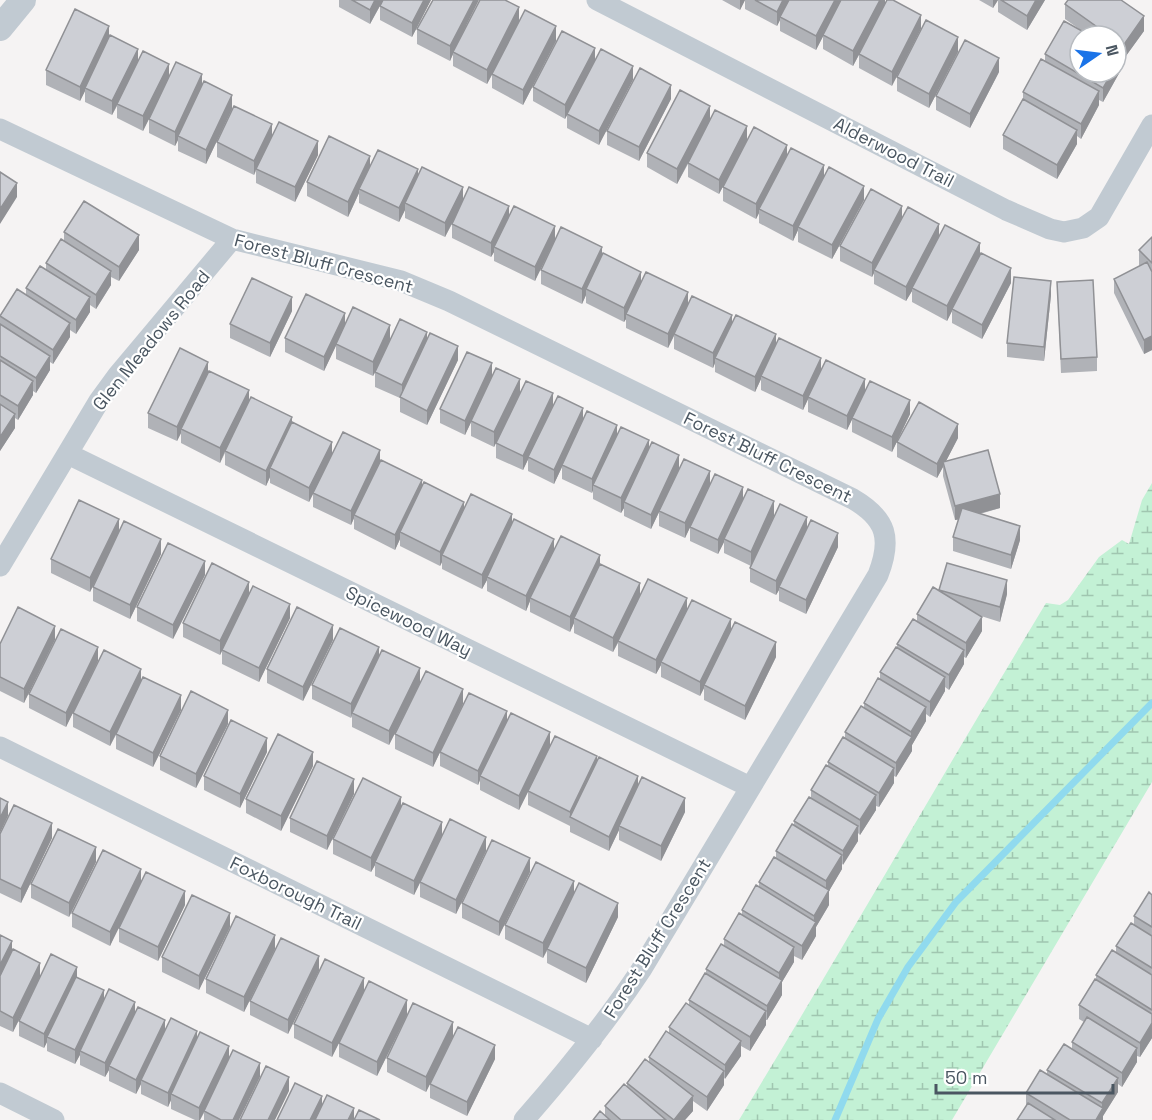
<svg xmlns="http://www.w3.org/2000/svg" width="1152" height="1120" font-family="'Space Grotesk',sans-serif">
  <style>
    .wetland { fill: url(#wetland-marsh) }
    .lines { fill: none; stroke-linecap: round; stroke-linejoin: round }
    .stream { stroke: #90daee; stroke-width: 7 }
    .minor { stroke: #c1cad2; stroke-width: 21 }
    .tertiary { stroke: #c1cad2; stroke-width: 26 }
    .wall { fill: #b0b2b7; fill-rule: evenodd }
    .shaded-wall { fill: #909195 }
    .building { fill: #cdcfd5; stroke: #909195; stroke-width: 1.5 }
    .labels { text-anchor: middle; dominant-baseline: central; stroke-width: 4.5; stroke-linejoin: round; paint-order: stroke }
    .street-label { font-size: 18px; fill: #4a5661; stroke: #fff }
  </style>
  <defs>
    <pattern id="wetland-marsh" width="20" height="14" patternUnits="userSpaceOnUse" patternTransform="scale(1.5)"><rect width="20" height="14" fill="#c3f1d5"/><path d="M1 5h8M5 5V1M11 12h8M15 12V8" fill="none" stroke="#a0c6b0"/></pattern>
  </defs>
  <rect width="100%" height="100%" fill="#f5f3f3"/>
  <path class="wetland" d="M1152 483V782L952 1120H739C843 948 943 774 1046 603L1060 605 1068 600 1099 557 1122 540 1129 544 1142 500Z"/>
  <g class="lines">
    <path class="stream" d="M835 1120 878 1019 908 967 956 902 1152 703"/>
    <path class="minor" d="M597 0 1006 210 1050 229 1064 232 1083 228 1099 217 1152 125
      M0 129 232 239 401 281 449 301 853 499C887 519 892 539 878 575L641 970C606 1023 566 1072 524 1120
      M68 454 750 787
      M0 566 99 401 118 375 232 239
      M0 747 592 1039
      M0 1093 54 1120"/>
    <path class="tertiary" d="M0 28 23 0"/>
  </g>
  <path class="wall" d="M339 0H431L412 37 380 20V6L370 24 339 7Z
    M722 0H885V3L893 0 892 86 859 68V55L853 66 823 49V36L816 50 780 31V20L777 26 745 9V0L740 10Z
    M979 0H1045L1027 30 998 12V0L993 8Z
    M1065 4 1144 31 1123 60 1122 59V68L1103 102 1099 100V105L1081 139 1077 136V144L1057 179 1003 149V135L1023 99V92L1045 60V54L1082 31 1065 19ZM1080 36H1116V72Z
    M519 22 556 41 523 105 492 88V75L487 84 453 66V54L450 61 417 44V29Z
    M109 37 138 61 169 78 202 85 232 109 206 164 178 151V140L175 146 149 133V119L143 131 117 118V106L112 115 85 102V91L80 101 46 85V70Z
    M958 52 929 108 897 91V77Z
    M595 62 633 66 599 145 567 128V115L565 119 533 101V87Z
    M999 72 970 128 936 110V96Z
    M671 99 639 161 607 145V131Z
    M710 120 747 141 719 194 688 177V164L677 184 647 167V153Z
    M272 136 318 155 295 202 256 183V171L254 175 217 157V142Z
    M787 156 864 200 832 259 798 242V230L793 241 759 223V213L756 219 723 201V187Z
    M370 166 418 177 463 200 509 216 555 226 535 281 494 261V252L491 257 452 238V224L445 237 405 218V210L399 222 359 203V193L348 217 307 196V182Z
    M902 217 980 255 1011 283 982 339 952 323V311L947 321 912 302V291L906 301 874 284V273L872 277 840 261V246Z
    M64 232 139 250 119 281 111 277V285L96 309 90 305V312L76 334 70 330V337L53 364 50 362V370L36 393 33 391V395L18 420 15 418V428L0 451V316L26 295V288L46 269V263L64 240Z
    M1152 237V350L1144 354 1114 293V279L1140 266 1139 265V250Z
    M602 255 641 282 688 305 732 324 776 345 821 371 910 414 892 452 852 432V419L847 430 808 412V398L803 410 761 390V379L755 392 715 372V363L713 368 674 349V336L668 348 626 328V319L624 322 586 303V295L582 304 541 284V270Z
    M1057 282 1097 357V371L1061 373Z
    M1051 295 1044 361 1007 357V343Z
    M292 311 270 357 230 338V324Z
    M345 325 390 340 427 339 458 360 427 425 400 412V398L375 387V373L373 376 336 359V345L324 371 285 352V338Z
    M208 373 249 402 292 422 332 454 380 462 422 487 464 509 512 525 554 550 600 565 640 596 687 610 731 631 776 657 745 720 704 700V688L700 696 661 677V665L656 674 618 656V643L613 652 574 633V623L570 632 530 612V601L526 611 487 591V580L482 589 442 569V562L440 566 400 546V539L395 550 354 529V518L351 525 313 507V494L309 502 270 483V477L266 486 225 465V453L220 463 181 443V433L177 441 148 428V413Z
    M492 377 520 393 649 449 679 470 651 529 624 516V508L621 513 593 499V490L592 493 562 479V467L554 484 528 471V459L523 470 496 458V443L500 435 494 447 471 436V422L465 435 440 423V409Z
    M958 438 946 461 1000 508 980 514 1020 540 1011 569 953 551V537L958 520H955L943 476V467L937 478 897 457V442Z
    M710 485 685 538 659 526V511Z
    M743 498 774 516 751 566 724 553V542L718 554 690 541V527Z
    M807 528 838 547 806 614 779 601V590L776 595 750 582V568Z
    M119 533 161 554 130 619 93 601V587L107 558 90 592 51 573V559Z
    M205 575 173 639 137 621V607Z
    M939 591 1007 594 1000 622 981 616 982 631 966 658 964 657V664L949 690 945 687V691L930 717 926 714V721L912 745V751L896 777 894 776V783L879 807 876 806V810L860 835 858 833V841L842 865V869L829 891V905L816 927V936L802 960 794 956V962L782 982V995L767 1020H766V1025L750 1051 741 1046V1056L724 1079V1085L707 1111 693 1101V1111L685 1120H593L605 1115V1106L627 1086V1083L649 1062V1057L669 1033V1027L689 1005V1000L706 974V969L724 945V939L742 915V910L759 887V882L776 858V851L794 826V821L811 798V790L828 766V762L845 739V732L864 707V703L880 679V672L897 648V644L917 622V614Z
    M290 618 259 682 222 664V651L220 655 183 637V623Z
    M55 626 24 703 0 691V644Z
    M333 640 303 701 267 683V669Z
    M379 657 420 683 389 745 352 727V716L351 718 312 699V685Z
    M98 661 66 727 29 708V694Z
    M141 682 181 710 153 767 116 749V735L110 746 73 727V713Z
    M463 704 433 767 395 749V734Z
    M507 722 550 745 597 763 685 812 661 861 619 840V830L609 851 570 832V826L528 805V792L519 810 480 790V780L478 785 440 766V752Z
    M228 724 196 788 160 770V756Z
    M267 752 240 808 204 790V776Z
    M313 766 281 831 246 813V799Z
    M354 794 327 850 290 832V818Z
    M401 808 442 836 486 851 456 914 420 897V883L414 895 375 876V865L371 872 333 854V839Z
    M0 834 52 838 21 903 0 893Z
    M96 862 69 917 31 898V884Z
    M141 869 110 946 72 927V913Z
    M530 872 499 936 462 918V903Z
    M1152 887V1038L1140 1057 1137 1056V1062L1122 1087 1118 1084V1092L1103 1116V1120H1017L1026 1106V1093L1047 1074V1070L1072 1049V1042L1084 1022 1079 1019V1005L1096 980V975L1116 953V946L1134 925V916L1152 894Z
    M574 893 618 917 586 983 547 963V951L543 958 505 939V925Z
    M185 905 158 961 119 942V928Z
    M230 927 199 990 162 972V957Z
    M0 935 12 952 40 977 13 1032 0 1026Z
    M275 949 244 1012 206 993V979Z
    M319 956 288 1034 250 1015V1001Z
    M77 978 104 1001 135 1012 165 1030 197 1039 229 1059 239 1120H204V1113L200 1120H195L171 1109V1100L168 1107 141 1094V1084L136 1094 109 1081V1070L105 1077 80 1065V1054L75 1064 47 1051V1042L44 1048 19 1036V1021Z
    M364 992 407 1015 377 1076 339 1057V1043L332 1057 294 1038V1024Z
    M387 1058 495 1059 467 1116 430 1098V1084L426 1092 387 1072Z"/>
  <path class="shaded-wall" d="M375 0H383L370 24V10Z
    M424 0H431L412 37V23Z
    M474 0H479L453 52V54L450 61V46Z
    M740 0H745L740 10Z
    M783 0H791L780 17V20L777 26V12Z
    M835 0H842L816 50V36Z
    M880 0H885V4L853 66V51Z
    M993 0H998L993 8Z
    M1036 0H1045L1027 30V16Z
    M519 7V22L487 84V70Z
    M921 15V29L892 86V72Z
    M1144 16V31L1123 60V46Z
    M109 26V40L85 88V91L80 101V87Z
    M556 26V41L523 105V90Z
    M958 37V52L929 108V94Z
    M595 48V63L565 119V105Z
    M138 49V63L112 115V101Z
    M1122 54V68L1103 102V88L1112 72H1116V65Z
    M999 58V72L970 128V114Z
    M169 64V78L143 131V116Z
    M633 66V80L599 145V131Z
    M202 74V89L178 136V140L175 146V132Z
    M671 85V99L639 161V147Z
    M1099 91V105L1081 139V124Z
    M232 95V109L206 164V150Z
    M710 106V120L677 184V169Z
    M272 124V139L256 169 254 175V161Z
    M747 126V141L719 194V180Z
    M1077 130V144L1057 179V165Z
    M318 141V155L295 202V187Z
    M787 145V159L759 209V213L756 219V204Z
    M370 156V170L359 189V193L348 217V202Z
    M824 165V180L798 227V230L793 241V226Z
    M418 169V183L405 203V210L399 222V208Z
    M17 183V197L0 224V209Z
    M864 186V200L832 259V245Z
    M463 187V201L445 237V223Z
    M509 206V220L494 247V252L491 257V243Z
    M902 206V220L874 270V273L872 277V263Z
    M939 224V238L912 288V291L906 301V287Z
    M555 226V240L535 281V267Z
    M139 235V250L119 281V267Z
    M980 243V258L952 309V311L947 321V306Z
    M602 247V261L586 289V295L582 304V289Z
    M1011 268V283L982 339V325Z
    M111 271V285L96 309V295Z
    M641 272V286L626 314V319L624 322V308Z
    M1051 281V295L1044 361V347Z
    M688 292V306L668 348V334Z
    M90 297V312L76 334V320Z
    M292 297V311L270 357V343Z
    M345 313V327L324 371V357Z
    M732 315V329L715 358V363L713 368V353Z
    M70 323V337L53 364V350Z
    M390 325V340L373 376V362Z
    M427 332V346L402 399V385Z
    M776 334V348L761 376V379L755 392V377Z
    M1152 336V350L1144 354V340Z
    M458 346V360L427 425V411Z
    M50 356V370L36 393V378Z
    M821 358V372L803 410V396Z
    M208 362V376L181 429V433L177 441V427Z
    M492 363V378L465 435V421Z
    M520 379V393L494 447V432Z
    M865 379V393L847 430V416Z
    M33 381V395L18 420V406Z
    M249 390V404L225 451 220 463V448Z
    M553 393V408L523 470V456Z
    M910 400V414L892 452V437Z
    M583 408V422L554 484V470Z
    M15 414V428L0 451V437Z
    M292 417V431L270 468V477L266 486V471Z
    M958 424V438L944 465 943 462V467L937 478V464Z
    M617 425V440L593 485V490L592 493V479Z
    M649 440V454L624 502V508L621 513V498Z
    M332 442V456L309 502V488Z
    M380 450V464L354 515V518L351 525V511Z
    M679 455V470L651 529V515Z
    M710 471V485L685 538V523Z
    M422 480V494L400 532V539L395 550V535Z
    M743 487V501L724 539V542L718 554V540Z
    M1000 494V508L955 520V506Z
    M774 501V516L751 566V552Z
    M464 502V516L442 555V562L440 566V552Z
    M512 514V528L487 577V580L482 589V575Z
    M807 517V531L779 587V590L776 595V581Z
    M119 519V533L90 592V578Z
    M1020 526V540L1011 569V555Z
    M838 533V547L806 614V600Z
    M161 539V554L130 619V605Z
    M554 539V553L530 598V601L526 611V596Z
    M600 555V569L574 618V623L570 632V617Z
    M205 561V575L173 639V625Z
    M1007 580V594L1000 622V607Z
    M249 582V596L220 655V641Z
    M640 583V598L613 652V638Z
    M687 598V612L661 662V665L656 674V660Z
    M290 604V618L259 682V668Z
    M982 617V631L966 658V643Z
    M731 619V633L704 685V688L700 696V682Z
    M333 625V640L303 701V687Z
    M55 626V640L24 703V689Z
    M776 642V657L745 720V706Z
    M98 647V661L66 727V713Z
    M379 647V661L352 713 351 718V704Z
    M964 650V664L949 690V675Z
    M420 668V683L389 745V731Z
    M141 669V683L110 746V732Z
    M945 677V691L930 717V702Z
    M463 689V704L433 767V753Z
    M181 695V710L153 767V753Z
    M926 707V721L912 745V751L896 777V763L911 738V732Z
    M228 710V724L196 788V774Z
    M507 711V725L480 776V780L478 785V771Z
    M550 732V747L519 810V796Z
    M267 738V752L240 808V794Z
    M313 752V766L281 831V816Z
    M597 756V771L570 817V826V812Z
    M894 768V783L879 807V793Z
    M638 776V791L619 826V830L609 851V837Z
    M354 779V794L327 850V836Z
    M876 795V810L860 835V820Z
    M401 797V811L375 862V865L371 872V858Z
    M685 798V812L661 861V846Z
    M8 802V816L0 833V818Z
    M442 822V836L414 895V881Z
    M52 823V838L21 903V889Z
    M858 826V841L843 865V851Z
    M486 837V851L456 914V900Z
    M96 847V862L69 917V903Z
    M842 855V869L829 891V905L816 927V936L802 960V946L814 925V916L826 895V881Z
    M530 858V872L499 936V922Z
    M141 869V883L110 946V932Z
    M574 881V895L543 958V943Z
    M185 891V905L158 961V947Z
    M618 903V917L586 983V968Z
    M230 913V927L199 990V976Z
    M275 935V949L244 1012V997Z
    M12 941V955L0 979V965Z
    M794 947V962L782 982V995L767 1020V1006L779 986V973Z
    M319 956V971L288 1034V1020Z
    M40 963V977L13 1032V1018Z
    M77 967V981L47 1037V1042L44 1048V1034Z
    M364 978V992L332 1057V1043Z
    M104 990V1005L80 1051V1055L75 1064V1050Z
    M407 1000V1015L377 1076V1062Z
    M135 1002V1016L109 1066V1070L105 1077V1063Z
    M766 1011V1025L750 1051V1037Z
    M165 1020V1034L141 1080V1084L136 1094V1080Z
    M453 1022V1037L426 1092V1077Z
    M1152 1023V1038L1140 1057V1043Z
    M197 1031V1046L171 1094V1100L168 1107V1093Z
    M741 1041V1056L725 1079V1065Z
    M495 1045V1059L467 1116V1102Z
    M229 1046V1060L200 1120H199V1108Z
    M1137 1048V1062L1122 1087V1073Z
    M260 1063V1077L239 1120H233Z
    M724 1071V1085L707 1111V1097Z
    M289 1077V1091L275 1120H268Z
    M1118 1078V1092L1103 1116V1120H1096L1102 1110V1103Z
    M322 1096V1110L317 1120H310Z
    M693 1096V1111L685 1120H674Z
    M354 1108V1120H348Z"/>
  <path class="building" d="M352 0H375L370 10Z
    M383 0H424L412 23 380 6Z
    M433 0H474L450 46 417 29Z
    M480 0H505L519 7 487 70 453 52Z
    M755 0H783L777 12Z
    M789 0H835L816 36 780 17Z
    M841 0H880L853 51 823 35Z
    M887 0H893L921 15 892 72 859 54Z
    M1001 0H1036L1027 16Z
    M1068 0H1121L1144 16 1123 46 1116 41V36H1110L1065 4Z
    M75 9 109 26 80 87 46 70Z
    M525 10 556 26 523 90 492 74Z
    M926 20 958 37 929 94 897 77Z
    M1064 21 1091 36H1080V72H1112L1103 88 1045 54Z
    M562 31 595 48 565 105 533 87Z
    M110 35 138 49 112 101 85 88Z
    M965 40 999 58 970 114 936 96Z
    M601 49 633 66 599 131 567 114Z
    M1116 50 1122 54 1116 65Z
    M143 51 169 64 143 116 117 104Z
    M1041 59 1099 91 1081 124 1023 92Z
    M176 62 202 74 175 132 149 119Z
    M640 68 671 85 639 147 607 131Z
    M204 81 232 95 206 150 178 136Z
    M680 90 710 106 677 169 647 153Z
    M1023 99 1077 130 1057 165 1003 135Z
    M234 106 272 124 254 161 217 142Z
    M715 110 747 126 719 180 688 163Z
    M279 122 318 141 295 187 256 169Z
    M754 127 787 145 756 204 723 187Z
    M329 136 370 156 348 202 307 182Z
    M791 148 824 165 793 226 759 209Z
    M378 150 418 169 399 208 359 189Z
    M422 167 463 187 445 223 405 203Z
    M829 167 864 186 832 245 798 227Z
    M0 172 17 183 0 209Z
    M469 187 509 206 491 243 452 224Z
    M871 189 902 206 872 263 840 246Z
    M84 201 139 235 119 267 64 232Z
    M514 206 555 226 535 267 494 247Z
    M908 207 939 224 906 287 874 270Z
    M945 225 980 243 947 306 912 288Z
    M561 227 602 247 582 289 541 270Z
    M1152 237V263L1139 250Z
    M61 239 111 271 96 295 46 263Z
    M603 253 641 272 624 308 586 289Z
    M981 253 1011 268 982 325 952 309Z
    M1147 262 1152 272V336L1144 340 1114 279Z
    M40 266 90 297 76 320 26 288Z
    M646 272 688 292 668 334 626 314Z
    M1014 277 1051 281 1044 347 1007 343Z
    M252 278 292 297 270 343 230 324Z
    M1093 280 1097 357 1061 359 1057 282Z
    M17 289 70 323 53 350 0 316Z
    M306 294 345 313 324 357 285 338Z
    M692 296 732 315 713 353 674 334Z
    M353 307 390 325 373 362 336 344Z
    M736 315 776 334 755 377 715 358Z
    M400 319 427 332 402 385 375 372Z
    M0 324 50 356 36 378 0 356Z
    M430 333 458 346 427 411 400 397Z
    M779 338 821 358 803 396 761 376Z
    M180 348 208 362 177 427 148 413Z
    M467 352 492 363 465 421 440 409Z
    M0 360 33 381 18 406 0 395Z
    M826 360 865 379 847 416 808 397Z
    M496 368 520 379 494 432 471 421Z
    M209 371 249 390 220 448 181 429Z
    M526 381 553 393 523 456 496 443Z
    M870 381 910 400 892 437 852 418Z
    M558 396 583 408 554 470 528 457Z
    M251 397 292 417 266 471 225 451Z
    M919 402 958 424 937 464 897 442Z
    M0 404 15 414 0 437Z
    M587 411 617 425 592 479 562 465Z
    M292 422 332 442 309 488 270 468Z
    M621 427 649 440 621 498 593 485Z
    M343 432 380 450 351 511 313 493Z
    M652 442 679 455 651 515 624 502Z
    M988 450 1000 494 955 506 943 462Z
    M684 459 710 471 685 523 659 511Z
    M381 460 422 480 395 535 354 515Z
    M715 474 743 487 718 540 690 527Z
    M424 482 464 502 440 552 400 532Z
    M748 489 774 501 751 552 724 539Z
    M471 494 512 514 482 575 442 555Z
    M79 500 119 519 90 578 51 559Z
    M780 504 807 517 776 581 750 568Z
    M962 508 1020 526 1011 555 953 537Z
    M514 519 554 539 526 596 487 577Z
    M811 520 838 533 806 600 779 587Z
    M124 521 161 539 130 605 93 587Z
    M561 536 600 555 570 617 530 598Z
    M168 543 205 561 173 625 137 607Z
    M212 563 249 582 220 641 183 623Z
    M947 563 1007 580 1000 607 939 590Z
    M600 564 640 583 613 638 574 618Z
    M648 579 687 598 656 660 618 641Z
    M253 586 290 604 259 668 222 650Z
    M933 587 982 617 966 643 917 614Z
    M692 600 731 619 700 682 661 662Z
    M18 607 55 626 24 689 0 677V644Z
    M297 607 333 625 303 687 267 669Z
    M913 619 964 650 949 675 897 644Z
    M735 622 776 642 745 706 704 685Z
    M340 628 379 647 351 704 312 685Z
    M61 629 98 647 66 713 29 694Z
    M896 647 945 677 930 702 880 672Z
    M104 650 141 669 110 732 73 713Z
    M382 650 420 668 389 731 352 713Z
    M426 671 463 689 433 753 395 734Z
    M143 677 181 695 153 753 116 734Z
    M878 678 926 707 911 732 864 703Z
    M191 691 228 710 196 774 160 756Z
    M469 693 507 711 478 771 440 752Z
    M861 706 912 737 896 763 845 732Z
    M511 713 550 732 519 796 480 776Z
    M231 720 267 738 240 794 204 776Z
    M278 734 313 752 281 816 246 799Z
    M555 736 597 756 570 812 528 791Z
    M843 737 894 768 879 793 828 762Z
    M599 757 638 776 609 837 570 817Z
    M317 761 354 779 327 836 290 818Z
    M826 765 876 795 860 820 811 790Z
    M642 777 685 798 661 846 619 826Z
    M363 778 401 797 371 858 333 839Z
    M809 797 858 826 843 851 794 821Z
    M0 798 8 802 0 818Z
    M403 803 442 822 414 881 375 862Z
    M14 805 52 823 21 889 0 879V834Z
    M450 819 486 837 456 900 420 882Z
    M792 824 842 855 826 881 776 851Z
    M58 829 96 847 69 903 31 884Z
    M492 840 530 858 499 922 462 903Z
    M103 850 141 869 110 932 72 913Z
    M774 857 829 890 814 916 759 882Z
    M536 862 574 881 543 943 505 925Z
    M146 872 185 891 158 947 119 928Z
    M579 883 618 903 586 968 547 949Z
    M756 885 816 922 802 946 742 910Z
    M1149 892 1152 895V927L1134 916Z
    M192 895 230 913 199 976 162 957Z
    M739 913 794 947 779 973 724 939Z
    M236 916 275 935 244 997 206 979Z
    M1131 923 1152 936V968L1116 946Z
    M0 935 12 941 0 965Z
    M281 938 319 956 288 1020 250 1001Z
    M721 944 782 980 767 1006 706 969Z
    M13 949 40 963 13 1018 0 1011V976Z
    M1112 950 1152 975V1010L1096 975Z
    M51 954 77 967 44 1034 19 1021Z
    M325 959 364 978 332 1043 294 1024Z
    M705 973 766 1011 750 1037 689 1000Z
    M76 977 104 990 75 1050 47 1037Z
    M1095 979 1152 1014V1023L1140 1043 1079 1005Z
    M369 981 407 1000 377 1062 339 1043Z
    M109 989 135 1002 105 1063 80 1051Z
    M413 1003 453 1022 426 1077 387 1058Z
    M686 1003 741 1041 725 1065 669 1027Z
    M138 1007 165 1020 136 1080 109 1066Z
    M1087 1017 1137 1048 1122 1073 1072 1042Z
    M171 1018 197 1031 168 1093 141 1080Z
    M458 1027 495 1045 467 1102 430 1084Z
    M666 1031 724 1071 707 1097 649 1057Z
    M200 1032 229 1046 199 1108 171 1094Z
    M1064 1044 1118 1078 1102 1103 1047 1070Z
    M233 1050 260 1063 233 1120H221L204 1111Z
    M645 1059 693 1096 674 1120 627 1083Z
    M266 1066 289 1077 268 1120H240Z
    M1040 1070 1103 1108 1096 1120H1070L1026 1093Z
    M295 1083 322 1096 310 1120H277Z
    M624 1084 666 1120H621L605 1106Z
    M327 1095 354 1108 348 1120H315Z
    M1028 1103 1055 1120H1017Z
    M359 1110 380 1120H354Z
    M600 1111 610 1120H593Z"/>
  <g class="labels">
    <g class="street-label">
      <text transform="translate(894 152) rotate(27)">Alderwood Trail</text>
      <text transform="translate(324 263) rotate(15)">Forest Bluff Crescent</text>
      <text transform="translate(151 340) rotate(-51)">Glen Meadows Road</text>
      <text transform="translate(768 457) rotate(26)">Forest Bluff Crescent</text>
      <text transform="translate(409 621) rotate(26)">Spicewood Way</text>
      <text transform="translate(296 893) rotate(26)">Foxborough Trail</text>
      <text transform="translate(657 938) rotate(-58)">Forest Bluff Crescent</text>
    </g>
  </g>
  <g transform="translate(1098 54) rotate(76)"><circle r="28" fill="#ffffff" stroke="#b7bbc0" stroke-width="1.5"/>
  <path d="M0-4.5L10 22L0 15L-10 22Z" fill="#1a73e8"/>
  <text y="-9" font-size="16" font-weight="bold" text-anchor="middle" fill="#4a5661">N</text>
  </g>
  <path d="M936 1084v9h177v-9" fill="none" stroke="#4a5661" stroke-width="3"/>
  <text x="945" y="1084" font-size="18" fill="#4a5661" stroke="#ffffff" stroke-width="4.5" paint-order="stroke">50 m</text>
</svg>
